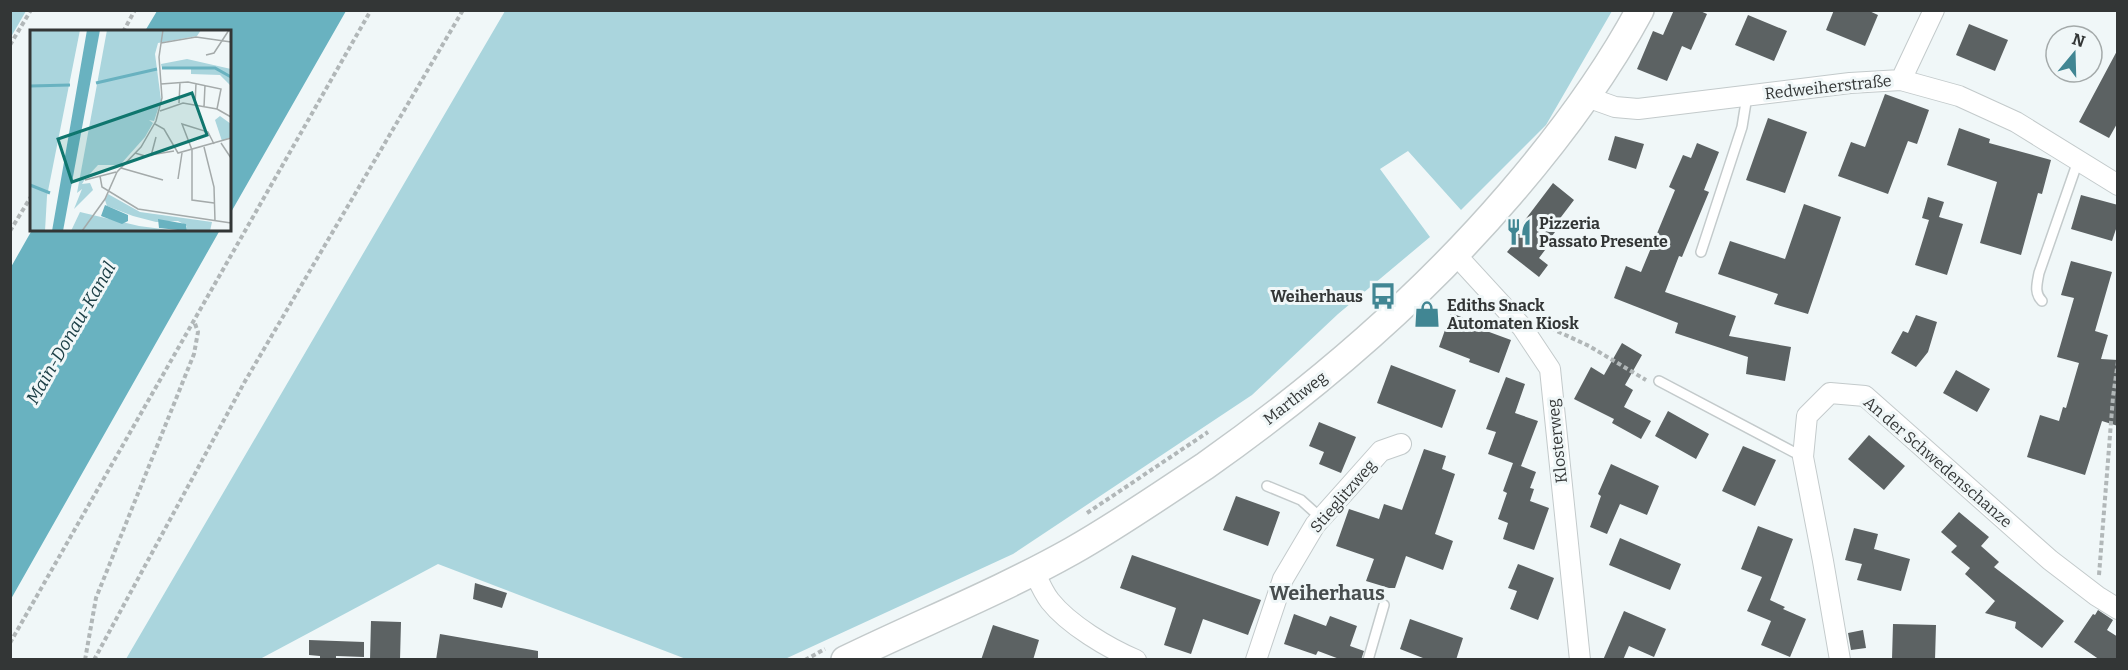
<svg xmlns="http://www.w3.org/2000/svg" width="2128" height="670" font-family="Bitter,serif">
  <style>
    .green { fill: #aad5dd }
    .water { fill: #69b2c0 }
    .building { fill: #5c6263 }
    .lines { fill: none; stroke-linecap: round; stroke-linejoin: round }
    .service-casing { stroke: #c3cacb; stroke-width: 12 }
    .minor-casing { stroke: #c3cacb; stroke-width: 22 }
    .secondary-casing { stroke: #c3cacb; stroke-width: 30 }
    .path { stroke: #b1b7b8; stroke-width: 4; stroke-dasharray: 4.5 3; stroke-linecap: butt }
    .service { stroke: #fff; stroke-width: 9 }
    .minor { stroke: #fff; stroke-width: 20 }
    .secondary { stroke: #fff; stroke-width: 27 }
    .labels { text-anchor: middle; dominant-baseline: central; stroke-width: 6; stroke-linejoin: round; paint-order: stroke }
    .street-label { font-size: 16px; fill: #333636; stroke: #f0f7f8 }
    .poi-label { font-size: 16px; font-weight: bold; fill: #333636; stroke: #f0f7f8; text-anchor: start }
    .water-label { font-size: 18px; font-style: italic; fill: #1b3e45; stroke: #f0f7f8 }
    .quarter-label { font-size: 20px; font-weight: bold; fill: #474d4e; stroke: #f0f7f8 }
    .inset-river { fill: none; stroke: #69b2c0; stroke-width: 3 }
    .inset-road { fill: none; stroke: #a4aaaa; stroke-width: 1.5 }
    .view { fill: #0f766e; fill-opacity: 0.15; stroke: #0f766e; stroke-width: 3 }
    .inset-edge { fill: none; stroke: #333636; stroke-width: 3 }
  </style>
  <rect width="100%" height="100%" fill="#f0f7f8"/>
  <path class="green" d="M11 10 26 11 11 37 10 11Z
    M505 11V10L1612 11 1546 125 1461 210 1408 151 1380 169 1430 237 1338 314 1252 395 1013 554 785 659H686L438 564 260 659H126Z"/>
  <path class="water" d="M157 11H346L230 214V32L145 31Z
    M32 230H220L11 599V267Z"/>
  <path class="building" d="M1674 10H1698L1707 14 1691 50 1682 46 1667 81 1637 69 1653 31 1663 35Z
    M1834 10H1867L1878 15 1865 46 1826 30Z
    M1748 15 1787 31 1774 61 1735 45Z
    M1969 24 2008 40 1995 71 1956 55Z
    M2118 49V122L2109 138 2079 122Z
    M1885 94 1929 110 1917 144 1908 141 1888 194 1838 176 1851 142 1865 147Z
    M1768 118 1807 132 1785 193 1746 180Z
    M1959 128 1990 139 1989 143 2051 160 2042 194 2038 193 2021 255 1980 243 1997 182 1947 165Z
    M1615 136 1644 144 1636 169 1608 160Z
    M1697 143 1719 152 1704 190 1709 192 1682 257 1679 256 1665 292 1736 316 1729 336 1791 347 1785 381 1746 374 1748 357 1675 333 1678 323 1614 298 1626 266 1641 272 1675 190 1669 187 1683 155 1691 158Z
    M1553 183 1574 200 1558 221 1561 224 1549 240 1551 242 1539 258 1548 265 1539 277 1507 252 1516 241 1512 237Z
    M2081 195 2118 205V223L2112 241 2071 229Z
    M1928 197 1944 202 1939 217 1963 224 1947 275 1915 265 1929 220 1922 218Z
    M1804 204 1841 217 1808 314 1774 304 1778 294 1718 274 1730 241 1785 259Z
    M2071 261 2112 272 2095 331 2108 335 2101 359 2118 360V426L2102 421 2085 475 2027 457 2040 415 2059 421 2063 407 2066 408 2079 363 2057 357 2074 298 2061 295Z
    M1451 313 1482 325 1481 329 1511 340 1499 373 1469 362 1470 359 1439 347Z
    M1916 315 1937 322 1928 352 1916 367 1891 353 1903 331 1908 333Z
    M1622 343 1642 355 1625 385 1633 390 1624 407 1651 421 1641 439 1612 423 1614 419 1574 399 1591 367 1604 375Z
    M1391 365 1456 390 1442 428 1377 403Z
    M1956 370 1990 389 1977 412 1943 393Z
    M1506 377 1525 384 1515 413 1538 421 1521 466 1488 454 1496 432 1486 429Z
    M1668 411 1709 434 1696 459 1655 436Z
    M1319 422 1356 437 1341 473 1319 464 1324 452 1309 446Z
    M1869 435 1905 466 1884 490 1848 459Z
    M1743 446 1776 460 1755 506 1722 491Z
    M1424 449 1446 456 1442 469 1455 474 1435 534 1453 541 1443 570 1406 556 1395 588H1389L1366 581 1374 559 1336 546 1349 509 1379 519 1384 504 1402 510Z
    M1513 463 1536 472 1530 488 1534 489 1530 501 1549 508 1534 550 1503 539 1508 523 1498 519 1507 493 1503 491Z
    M1611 464 1659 486 1647 515 1620 504 1607 534 1590 527 1601 496 1598 494Z
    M1236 496 1280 512 1268 546 1223 530Z
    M1959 512 1989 537 1981 546 1999 562 1994 567 2064 621 2042 648 2015 628 2016 622 1985 613 1995 601 1965 574 1970 568 1951 552 1957 546 1941 532Z
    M1758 526 1793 539 1770 600 1785 607 1783 609 1806 619 1790 657 1761 645 1771 621 1747 611 1762 577 1741 569Z
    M1854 528 1878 534 1874 549 1910 559 1901 591 1857 580 1862 564 1845 560Z
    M1620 538 1681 564 1670 590 1609 565Z
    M1132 555 1261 600 1248 635 1203 619 1191 654 1164 645 1176 608 1120 588Z
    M1518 564 1554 578 1538 620 1510 609 1517 591 1508 588Z
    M475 583 507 593 502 608 473 599Z
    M2098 610 2113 620 2107 630 2118 637V660H2100L2074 642 2093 614 2095 615Z
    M1624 611 1666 629 1654 657 1629 646 1623 660H1603Z
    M1294 614 1326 626 1330 616 1357 626 1350 646 1364 651 1361 660H1342L1318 651 1316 655 1284 644Z
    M1410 619 1463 638 1456 660H1428L1400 649Z
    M371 621 401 622 400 660H370Z
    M1893 624 1936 625 1935 660 1892 659Z
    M993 625 1039 640 1033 660H981Z
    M1863 630 1866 648 1851 650 1848 633Z
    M440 634 538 651V660H436Z
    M309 640 364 642V657L336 656V660H320V656L309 655Z"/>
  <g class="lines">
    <defs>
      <path id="service" d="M1701 252 1742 127 1747 96
        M2042 301C2034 293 2037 284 2039 273L2078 161
        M1659 381 1803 457
        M1267 486 1301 500 1321 518
        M1368 660 1384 605"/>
      <path id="minor" d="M1901 80 1934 10
        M1587 97 1615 107 1638 109 1850 83 1901 80 1959 96 2016 122 2118 185
        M1456 255 1522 327 1550 369 1580 660
        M1034 571C1039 582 1043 592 1050 601 1069 625 1108 648 1136 660
        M1256 660 1283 579 1315 525 1381 451 1401 444
        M1840 660 1823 561 1803 457 1807 416 1830 393 1865 396 2050 560 2097 596 2118 609"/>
      <path id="secondary" d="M845 660C921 623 999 592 1072 551 1118 525 1161 495 1205 466 1317 387 1420 299 1510 194 1559 137 1604 77 1640 10"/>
    </defs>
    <use href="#service" class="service-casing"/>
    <use href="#minor" class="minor-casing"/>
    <use href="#secondary" class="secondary-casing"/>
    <path class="path" d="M123 32 135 10
      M10 45 31 10
      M10 231 32 195
      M1544 325 1589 346 1646 380
      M1087 513 1208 432
      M2099 575 2113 397 2118 361
      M10 643 371 10
      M85 660 96 598 194 354 198 332 194 321
      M94 660 244 383 463 10
      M805 660 825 649"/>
    <use href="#service" class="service"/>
    <use href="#minor" class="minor"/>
    <use href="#secondary" class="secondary"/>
  </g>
  <defs>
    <symbol id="restaurant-bare" viewBox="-9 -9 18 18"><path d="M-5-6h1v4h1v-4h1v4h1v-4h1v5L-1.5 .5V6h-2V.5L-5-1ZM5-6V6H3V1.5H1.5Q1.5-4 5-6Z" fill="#418693" stroke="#f0f7f8" stroke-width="2.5" paint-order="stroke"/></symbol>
    <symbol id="bus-bare" viewBox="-9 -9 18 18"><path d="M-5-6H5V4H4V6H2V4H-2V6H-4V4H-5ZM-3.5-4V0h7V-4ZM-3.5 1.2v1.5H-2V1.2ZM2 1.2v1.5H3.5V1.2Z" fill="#418693" stroke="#f0f7f8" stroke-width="2.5" paint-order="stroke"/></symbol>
    <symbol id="shop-bare" viewBox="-9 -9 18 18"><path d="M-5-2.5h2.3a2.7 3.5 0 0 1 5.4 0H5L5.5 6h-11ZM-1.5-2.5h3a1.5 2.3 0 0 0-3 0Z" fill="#418693" stroke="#f0f7f8" stroke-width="2.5" paint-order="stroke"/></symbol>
  </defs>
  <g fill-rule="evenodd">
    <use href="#restaurant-bare" x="1500" y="213" width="38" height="38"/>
    <use href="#bus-bare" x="1364" y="277" width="38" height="38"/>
    <use href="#shop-bare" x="1408" y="295" width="38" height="38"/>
  </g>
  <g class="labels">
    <g class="street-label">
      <text transform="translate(1828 87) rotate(-6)">Redweiherstraße</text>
      <text transform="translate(1295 398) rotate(-38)">Marthweg</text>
      <text transform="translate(1557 441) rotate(-96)">Klosterweg</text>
      <text transform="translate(1938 462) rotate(41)">An der Schwedenschanze</text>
      <text transform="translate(1343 496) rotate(-49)">Stieglitzweg</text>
    </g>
    <g class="poi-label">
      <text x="1539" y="223">Pizzeria<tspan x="1539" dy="18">Passato Presente</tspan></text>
      <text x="1363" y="296" text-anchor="end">Weiherhaus</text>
      <text x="1447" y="305">Ediths Snack<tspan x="1447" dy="18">Automaten Kiosk</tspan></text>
    </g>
    <g class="water-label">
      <text transform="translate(71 333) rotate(-60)">Main-Donau-Kanal</text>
    </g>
    <g class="quarter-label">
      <text x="1327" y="593">Weiherhaus</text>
    </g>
  </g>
  <g transform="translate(30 30)">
    <rect width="201" height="201" fill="#f0f7f8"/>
    <path d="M0 0H50L17 166 15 201H0ZM77 0H171L167 6 128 13 125 24 131 70 124 91 119 90 123 93 115 107 90 135H68L55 149 52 154 60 153 63 160 44 179 52 159 47 163ZM157 29 201 39V56L190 45 161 44V38H132L131 34ZM190 86 201 94V107L192 111 185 90ZM78 164 110 182 182 192 180 201H157V196L148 191 126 192 103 186 77 176 75 170ZM50 182 109 196 147 201H41Z" fill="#aad5dd"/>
    <path d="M57 0H70L33 201H22ZM75 175 98 185V191L92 194 71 186ZM128 189 156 194 157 201 129 198Z" fill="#69b2c0"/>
    <path class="inset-river" d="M132 38H185L201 47M66 53 127 39M0 56 40 55M0 155 20 163"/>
    <path class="inset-road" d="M131 13 166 7 201 12M176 25 184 23 199 0M131 54 158 52 191 59 187 79M149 73 150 52M165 75 166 53M174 77 175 55M130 81 153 73 187 79 201 87M125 94 134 99 148 123 201 108M191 113 201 128M184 114 178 102 152 94 162 120V170L184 173M174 117 184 157 185 191M105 123 115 126 144 121M121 126 126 107M91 138 133 150M70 146 72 157 108 179 201 193M148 149 152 123M55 150 86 142M52 201 75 169 87 142 111 117 126 91 132 68 129 27 133 0"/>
    <path class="view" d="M162 63 177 105 42 152 28 109Z"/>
    <rect width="201" height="201" class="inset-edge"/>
  </g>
  <rect width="2128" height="670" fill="none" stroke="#333636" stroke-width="24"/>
  <g transform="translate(2074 54) rotate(19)"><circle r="28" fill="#f0f7f8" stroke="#a4aaaa" stroke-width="1.5"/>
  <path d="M0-4.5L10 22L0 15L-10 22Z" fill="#418693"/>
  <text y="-9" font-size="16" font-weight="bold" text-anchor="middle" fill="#333636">N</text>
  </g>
</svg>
